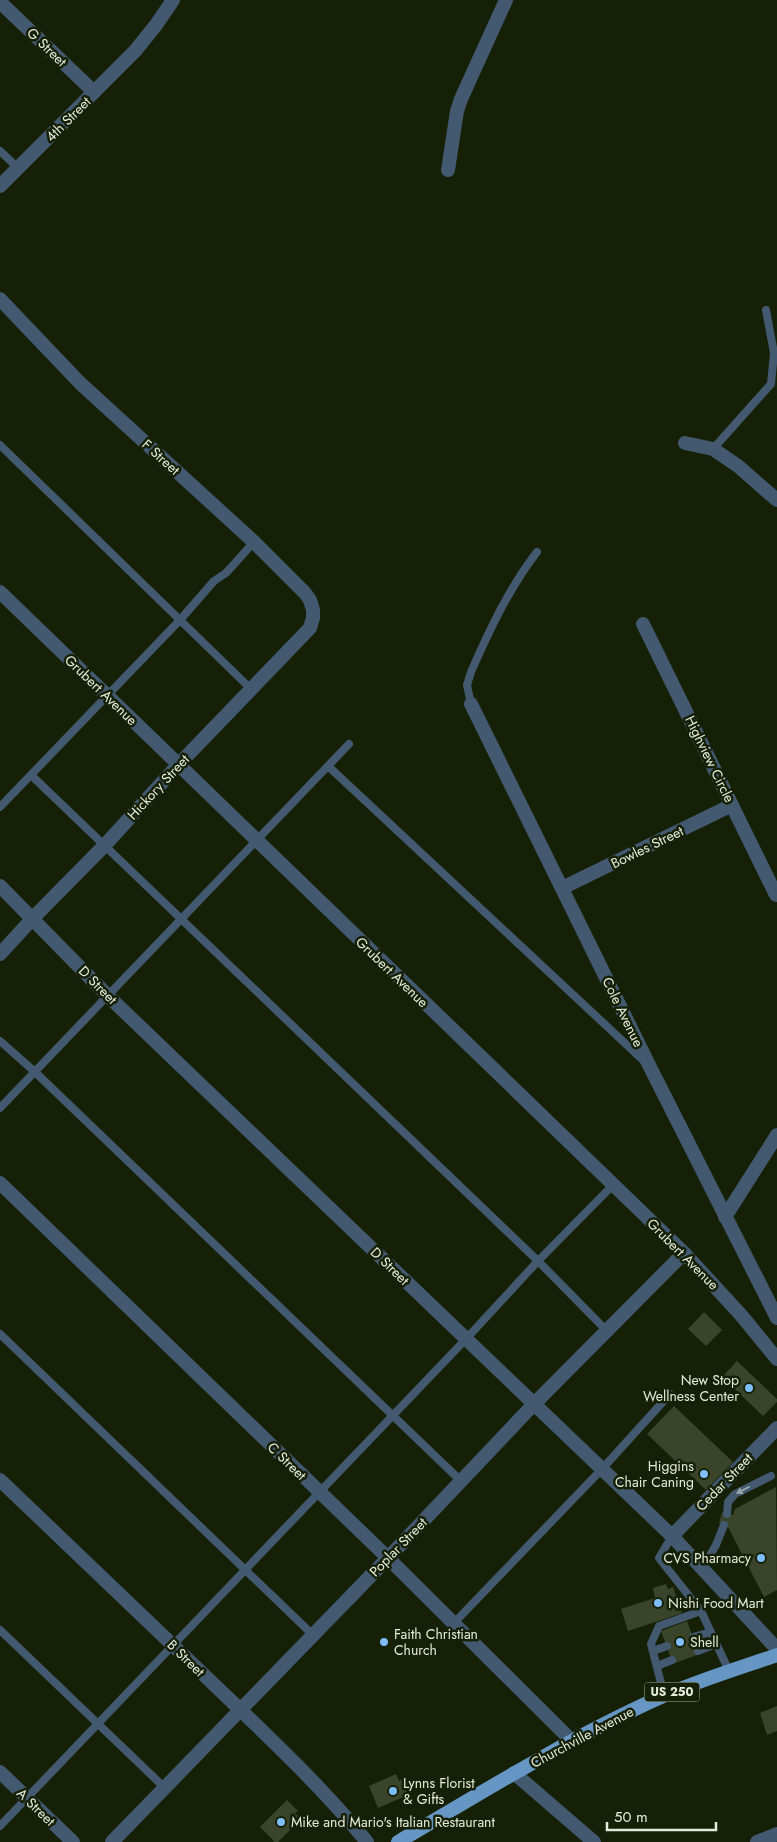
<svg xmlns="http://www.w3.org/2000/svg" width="777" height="1842" font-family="Jost,sans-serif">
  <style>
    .building { fill: #39442a }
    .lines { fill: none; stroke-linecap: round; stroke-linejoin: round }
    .service { stroke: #42596f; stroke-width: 8 }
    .minor { stroke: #42596f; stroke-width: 14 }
    .tertiary { stroke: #42596f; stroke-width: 14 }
    .primary { stroke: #6696c4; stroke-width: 14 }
    .oneway { fill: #93a2a5 }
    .poi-dot { fill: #7fbdfa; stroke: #162007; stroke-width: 2 }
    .labels { text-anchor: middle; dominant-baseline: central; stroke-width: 5; stroke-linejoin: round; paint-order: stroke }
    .shield { fill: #162007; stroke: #a6ae9b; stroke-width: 1 }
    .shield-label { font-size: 12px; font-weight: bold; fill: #e4ebdb }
    .street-label { font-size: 14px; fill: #e4ebdb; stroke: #162007 }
    .poi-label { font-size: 14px; fill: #e4ebdb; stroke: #162007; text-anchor: start }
  </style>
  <rect width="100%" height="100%" fill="#162007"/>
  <path class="building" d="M704 1312 722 1330 706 1346 688 1329Z
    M737 1361 777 1399V1402L763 1416 722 1377Z
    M674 1406 733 1462 706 1490 647 1434Z
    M776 1487 777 1590 764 1597 728 1527 719 1523 722 1512 733 1515 735 1509Z
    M666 1584 668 1589 673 1587 682 1613 628 1631 621 1609 655 1598 653 1588Z
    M687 1621 699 1654 673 1664 661 1631Z
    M777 1706V1731L767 1735 760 1713Z
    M396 1774 399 1781 403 1779 410 1794 378 1808 369 1786Z
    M287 1800 298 1811 295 1813 301 1819 278 1842H273L274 1841 260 1827Z"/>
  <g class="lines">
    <path class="service" d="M0 151 18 168
      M0 445 251 689
      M713 449 771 384 774 353 766 310
      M471 704 467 685 471 672C489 631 509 588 537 552
      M328 766 643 1060
      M31 775 538 1261 607 1331
      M0 807 180 620 214 581 226 573 254 542
      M0 1041 35 1072 461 1481
      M0 1108 349 744
      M0 1334 313 1635
      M727 1514 728 1502 735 1494 771 1476
      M672 1536 659 1558 701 1611
      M702 1569 716 1545 724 1525
      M454 1623 602 1469 670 1394
      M0 1630 165 1788
      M693 1637 711 1632
      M653 1651 667 1646
      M698 1651 716 1644
      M657 1666 672 1660
      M664 1695 651 1644 659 1626 701 1611 729 1671
      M0 1826 466 1339 538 1261 613 1185"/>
    <path class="minor" d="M0 2 94 92
      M448 170 457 111 461 99 506 0
      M0 299 80 383 254 542 305 593 310 600 313 610V618L310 628 179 764 104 846 33 918 0 954
      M685 443 713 449 738 466 777 500
      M643 624 776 895
      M471 704 650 1067 777 1318
      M0 886 108 996 672 1536 777 1649
      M562 888 732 805
      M0 1183 388 1558 572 1741
      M725 1217 777 1135
      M0 1480C68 1545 135 1609 203 1674 259 1728 317 1781 367 1842
      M672 1536 777 1428
      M0 1772 73 1842
      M514 1773 594 1842
      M112 1842 388 1558 534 1404 684 1253
      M757 1842 777 1834"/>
    <path class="tertiary" d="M0 186 135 51 156 25 173 0
      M0 592 684 1253 741 1315 777 1359"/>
    <path class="primary" d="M398 1842C484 1791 571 1737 663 1696 700 1680 739 1668 777 1655"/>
  </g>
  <defs><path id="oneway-solid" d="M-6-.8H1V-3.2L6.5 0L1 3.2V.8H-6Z" transform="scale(1.25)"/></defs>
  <use class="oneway" href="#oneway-solid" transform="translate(743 1490) rotate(153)"/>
  <g class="poi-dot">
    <circle cx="749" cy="1388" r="5"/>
    <circle cx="704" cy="1474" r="5"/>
    <circle cx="761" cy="1558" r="5"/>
    <circle cx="658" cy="1603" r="5"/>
    <circle cx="384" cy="1642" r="5"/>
    <circle cx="680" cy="1642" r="5"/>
    <circle cx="393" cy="1791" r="5"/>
    <circle cx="281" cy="1822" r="5"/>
  </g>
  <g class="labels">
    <rect class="shield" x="644.5" y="1682.5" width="55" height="19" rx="4"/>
    <g class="shield-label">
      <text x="672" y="1692">US 250</text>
    </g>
    <g class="street-label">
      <text transform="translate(47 47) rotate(44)">G Street</text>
      <text transform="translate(68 119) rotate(-45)">4th Street</text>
      <text transform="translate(161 457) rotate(42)">F Street</text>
      <text transform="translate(101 690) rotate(44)">Grubert Avenue</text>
      <text transform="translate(710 759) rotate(64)">Highview Circle</text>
      <text transform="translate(158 787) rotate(-47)">Hickory Street</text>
      <text transform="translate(647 847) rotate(-26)">Bowles Street</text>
      <text transform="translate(392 972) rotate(44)">Grubert Avenue</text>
      <text transform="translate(98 985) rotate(45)">D Street</text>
      <text transform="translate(623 1012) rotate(64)">Cole Avenue</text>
      <text transform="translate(683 1254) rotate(45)">Grubert Avenue</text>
      <text transform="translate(390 1266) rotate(44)">D Street</text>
      <text transform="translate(287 1461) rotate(44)">C Street</text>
      <text transform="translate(724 1482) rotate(-46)">Cedar Street</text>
      <text transform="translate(398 1547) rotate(-46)">Poplar Street</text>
      <text transform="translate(186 1658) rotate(44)">B Street</text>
      <text transform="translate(582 1737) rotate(-28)">Churchville Avenue</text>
      <text transform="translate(36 1807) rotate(44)">A Street</text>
    </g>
    <g class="poi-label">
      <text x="739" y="1380" text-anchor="end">New Stop<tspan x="739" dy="16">Wellness Center</tspan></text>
      <text x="694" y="1466" text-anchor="end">Higgins<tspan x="694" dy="16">Chair Caning</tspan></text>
      <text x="751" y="1558" text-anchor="end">CVS Pharmacy</text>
      <text x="668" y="1603">Nishi Food Mart</text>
      <text x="394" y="1634">Faith Christian<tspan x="394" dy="16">Church</tspan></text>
      <text x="690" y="1642">Shell</text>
      <text x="403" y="1783">Lynns Florist<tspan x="403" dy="16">&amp; Gifts</tspan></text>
      <text x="291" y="1822">Mike and Mario's Italian Restaurant</text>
    </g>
  </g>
  <path d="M607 1822v8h109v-8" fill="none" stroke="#e4ebdb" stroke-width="2.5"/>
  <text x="614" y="1822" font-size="15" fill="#e4ebdb" stroke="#162007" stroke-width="4" paint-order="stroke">50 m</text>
</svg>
